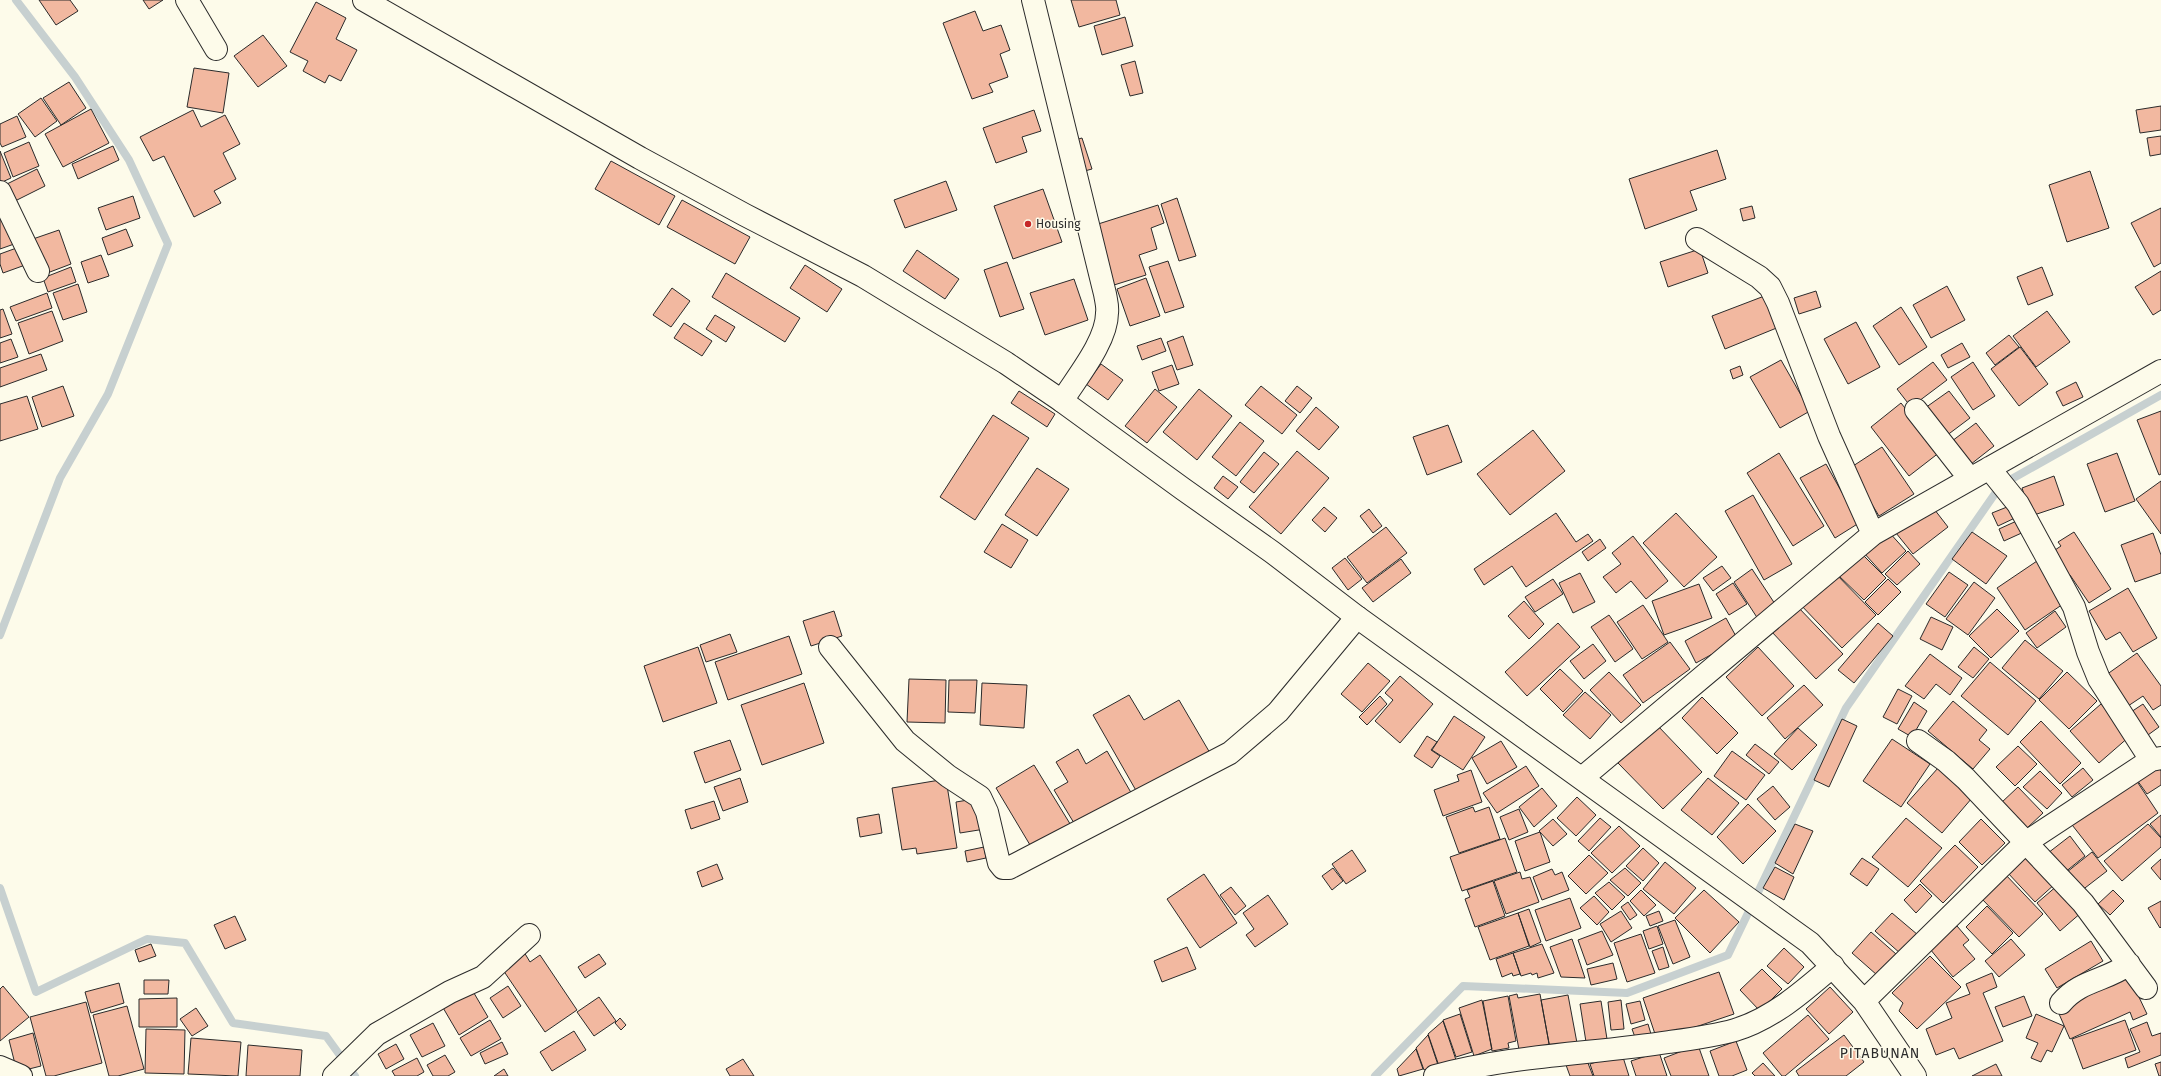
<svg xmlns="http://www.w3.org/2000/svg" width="2161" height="1076" font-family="'Fira Sans',sans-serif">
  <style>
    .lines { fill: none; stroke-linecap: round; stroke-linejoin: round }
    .stream { stroke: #c7d0d0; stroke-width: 8 }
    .building { fill: #f2b8a0; stroke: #2b2b2b }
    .street-casing { stroke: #2b2b2b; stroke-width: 24 }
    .secondary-casing { stroke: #2b2b2b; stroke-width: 24 }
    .street { stroke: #fdfbea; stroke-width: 22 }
    .secondary { stroke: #fdfbea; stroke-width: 22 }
    .poi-dot { fill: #c62828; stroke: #fdfbea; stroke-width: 1.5 }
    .labels { text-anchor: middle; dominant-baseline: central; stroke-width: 3; stroke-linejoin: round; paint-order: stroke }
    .poi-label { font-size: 12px; fill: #2b2b2b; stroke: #fdfbea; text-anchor: start }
    .quarter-label { font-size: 14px; letter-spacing: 1px; fill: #2b2b2b; stroke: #fdfbea }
  </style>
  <rect width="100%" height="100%" fill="#fdfbea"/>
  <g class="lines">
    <path class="stream" d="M0 635 60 478 108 394 168 244 129 160 75 77 16 0
      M0 888 36 992 147 939 185 943 233 1023 326 1036 355 1076
      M1375 1076 1463 986 1627 993 1728 955 1846 708 2001 485 2161 395"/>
  </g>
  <path class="building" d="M39 0H70L78 11 56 25Z
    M143 0H163L149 9Z
    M1071 0H1116L1120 15 1079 27Z
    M316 2 346 18 336 39 357 50 341 81 329 75 325 83 303 71 308 61 290 52Z
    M975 11 983 31 1001 25 1010 50 1000 54 1008 77 989 84 993 92 972 99 943 23Z
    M1125 17 1133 46 1102 55 1094 26Z
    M263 35 287 66 258 87 234 56Z
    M1135 61 1143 93 1130 96 1121 65Z
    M194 68 229 73 223 113 187 107Z
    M69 82 86 108 61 125 43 98Z
    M41 98 57 121 35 137 18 114Z
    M2161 106V130L2140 133 2136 110Z
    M91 109 109 143 63 167 45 134Z
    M193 110 201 127 225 115 240 144 223 153 236 179 214 191 221 203 194 217 164 156 153 161 140 137Z
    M1034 110 1041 131 1022 137 1027 152 996 163 983 128Z
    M17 116 26 137 2 147 0 143V124Z
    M2161 136V154L2150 156 2147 138Z
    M1082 138 1092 169 1081 172 1071 141Z
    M29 142 39 166 13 177 4 153Z
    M113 146 119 160 78 179 72 164Z
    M1717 150 1726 179 1690 191 1697 210 1645 229 1629 179Z
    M0 151 11 178 0 183Z
    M611 161 675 196 659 225 595 189Z
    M37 169 45 186 15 201 7 184Z
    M2090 171 2109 228 2067 242 2049 185Z
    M946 181 957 210 905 228 894 200Z
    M1043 189 1062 242 1013 259 994 206Z
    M133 196 140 218 106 230 98 208Z
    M1177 198 1196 256 1179 261 1161 204Z
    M682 200 750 237 735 264 667 227Z
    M1158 205 1164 223 1151 228 1157 249 1139 255 1146 275 1114 285 1095 225Z
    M1752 206 1755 218 1743 221 1740 209Z
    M2161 208V263L2154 267 2131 223Z
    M7 217 17 243 0 249V220Z
    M126 229 133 246 108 255 102 238Z
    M59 230 71 264 42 275 30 240Z
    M22 246 28 264 3 273 0 264V254Z
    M1700 249 1708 273 1668 287 1660 262Z
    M917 250 959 279 945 299 903 271Z
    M101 255 109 276 88 283 81 262Z
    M1168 261 1184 307 1165 313 1149 267Z
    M1007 262 1024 309 1000 317 984 270Z
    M805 265 842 289 827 312 790 288Z
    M71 267 76 282 48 292 43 278Z
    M2042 267 2053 295 2028 305 2017 277Z
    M2161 271V310L2153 315 2135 287Z
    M726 273 800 318 785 342 712 297Z
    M1146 278 1160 316 1130 326 1117 289Z
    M1074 279 1088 320 1045 335 1030 293Z
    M78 284 87 312 63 320 53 293Z
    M1947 286 1965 320 1931 338 1913 305Z
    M672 288 690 301 671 327 653 315Z
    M1816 291 1821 307 1799 314 1794 298Z
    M47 293 52 308 16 321 10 307Z
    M1767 295 1779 327 1725 349 1712 316Z
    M1901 307 1927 347 1899 365 1873 326Z
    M3 309 12 334 0 338V310Z
    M52 311 63 341 29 354 18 323Z
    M2047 311 2070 342 2036 367 2013 336Z
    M715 315 735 327 726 342 706 329Z
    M1856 322 1880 367 1848 384 1824 339Z
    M684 323 712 341 702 356 674 338Z
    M2009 335 2019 347 1995 365 1986 353Z
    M1183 336 1193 365 1177 370 1167 342Z
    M1161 338 1166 351 1142 360 1137 346Z
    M11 339 18 357 0 363V343Z
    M1962 343 1970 357 1948 368 1941 355Z
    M2020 347 2048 384 2019 406 1991 369Z
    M41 354 47 370 0 387V368Z
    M1781 360 1810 411 1780 428 1750 377Z
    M1933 362 1947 380 1911 407 1897 389Z
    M1973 362 1995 396 1973 410 1951 377Z
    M1101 364 1123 380 1108 400 1086 384Z
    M1172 365 1179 384 1159 391 1152 372Z
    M1740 366 1743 375 1733 379 1730 370Z
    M2076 382 2083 397 2063 406 2056 392Z
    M63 386 74 416 42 427 32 397Z
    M1261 386 1297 415 1282 434 1245 405Z
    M1297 386 1312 398 1300 413 1285 401Z
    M1155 389 1177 407 1147 443 1125 426Z
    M1199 389 1232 416 1197 460 1163 432Z
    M1019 391 1055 414 1047 427 1011 403Z
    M1949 391 1970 418 1946 436 1925 408Z
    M27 396 38 429 0 441V404Z
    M1901 403 1940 452 1909 476 1871 427Z
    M1316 407 1339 427 1319 450 1296 431Z
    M2161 411V474L2159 475 2137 420Z
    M993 415 1029 438 975 520 940 497Z
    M1240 422 1264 441 1236 476 1212 457Z
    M1976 423 1994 446 1966 468 1948 444Z
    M1448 425 1462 462 1427 475 1413 437Z
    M1533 430 1565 471 1510 515 1477 474Z
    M1882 447 1914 494 1879 516 1850 468Z
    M1297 451 1329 478 1281 534 1249 507Z
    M1264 452 1279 464 1254 493 1240 482Z
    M1779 453 1824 526 1793 546 1747 473Z
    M2117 453 2135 501 2105 512 2087 464Z
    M1826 464 1859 523 1835 538 1800 478Z
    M1037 468 1069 489 1037 536 1005 515Z
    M1223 476 1238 487 1228 499 1214 488Z
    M2054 476 2064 505 2031 516 2022 488Z
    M2161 481V534L2136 499Z
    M1753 495 1792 564 1764 580 1725 511Z
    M1931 505 1948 527 1913 554 1896 533Z
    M2012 505 2017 517 1998 526 1992 513Z
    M1324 507 1337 518 1325 532 1312 520Z
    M1369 509 1382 526 1373 533 1360 516Z
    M1556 513 1576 542 1588 534 1593 541 1526 587 1512 566 1484 585 1474 569Z
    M1676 513 1717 557 1684 587 1643 543Z
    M2021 519 2026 531 2004 541 1999 529Z
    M1002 524 1028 540 1011 568 984 552Z
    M1386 527 1407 553 1367 583 1347 557Z
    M1888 531 1906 551 1882 573 1864 553Z
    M1972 532 2007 556 1986 584 1952 559Z
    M2074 532 2111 589 2089 603 2070 575 2065 579 2049 554 2061 546 2058 542Z
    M2153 533 2161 555V573L2135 582 2121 545Z
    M1633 536 1668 581 1646 599 1631 581 1616 593 1603 577 1621 564 1612 553Z
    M1600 539 1606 548 1588 561 1582 552Z
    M1908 551 1920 564 1897 585 1885 574Z
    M1861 553 1886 578 1864 600 1838 575Z
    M1345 558 1362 579 1348 590 1332 568Z
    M1401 559 1411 573 1373 602 1362 588Z
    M2037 561 2066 602 2025 630 1997 588Z
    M1722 566 1731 578 1713 591 1703 578Z
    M1752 569 1777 607 1758 619 1734 582Z
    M1832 570 1876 615 1842 648 1798 602Z
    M1949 572 1968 585 1945 617 1926 604Z
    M1580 573 1595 602 1573 613 1559 583Z
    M1553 579 1563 594 1535 612 1525 597Z
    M1888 579 1901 592 1878 615 1865 602Z
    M1974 582 1995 598 1968 635 1946 619Z
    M1733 583 1747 604 1729 615 1716 594Z
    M1699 584 1712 618 1664 635 1652 601Z
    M2128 588 2157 638 2133 652 2120 632 2106 640 2089 611Z
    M1524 601 1544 624 1529 639 1508 616Z
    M1643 605 1668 642 1642 659 1617 622Z
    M1797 606 1843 654 1816 679 1771 631Z
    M1997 609 2019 631 1991 658 1969 636Z
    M834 611 842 636 811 646 803 621Z
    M2055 611 2066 627 2037 648 2026 633Z
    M1609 615 1633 649 1615 662 1591 627Z
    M1931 617 1953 627 1942 650 1920 639Z
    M1726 618 1738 640 1696 663 1685 641Z
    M1558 623 1580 647 1527 696 1505 672Z
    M1878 623 1893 636 1854 683 1838 670Z
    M730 634 737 652 706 662 700 645Z
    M789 636 802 674 728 700 715 662Z
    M2025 640 2063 671 2039 699 2002 668Z
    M1670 642 1690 669 1643 703 1623 675Z
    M1593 644 1606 661 1584 679 1570 661Z
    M698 647 717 703 663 722 644 666Z
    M1758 647 1794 686 1762 716 1726 677Z
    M1974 647 1989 659 1973 678 1958 667Z
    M2137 653 2161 686V705L2153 710 2143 696 2128 706 2106 675Z
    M1930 654 1962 678 1950 695 1936 684 1924 699 1905 686Z
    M1990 662 2036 701 2008 735 1961 696Z
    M1368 663 1390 681 1362 712 1341 694Z
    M1560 669 1583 691 1563 712 1540 689Z
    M1609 672 1641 705 1621 723 1590 690Z
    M2067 672 2097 701 2069 729 2039 700Z
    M1400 676 1433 704 1400 743 1375 721 1393 700 1385 693Z
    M909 679 946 680 945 723 907 722Z
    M949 680H977L975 713 948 712Z
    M804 683 824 743 762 765 741 705Z
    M982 683 1027 685 1024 728 980 725Z
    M1804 685 1823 705 1785 739 1767 718Z
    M1898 689 1912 696 1897 724 1883 717Z
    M1585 692 1611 715 1590 739 1563 715Z
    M1129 695 1144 720 1179 700 1210 753 1138 794 1093 715Z
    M1380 696 1387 704 1367 725 1359 717Z
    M1702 697 1738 733 1717 754 1682 718Z
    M1953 701 1987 730 1979 740 1990 749 1973 769 1928 731Z
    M1914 702 1927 711 1912 737 1898 729Z
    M2101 704 2130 736 2099 763 2070 731Z
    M2143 704 2159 727 2141 740 2125 716Z
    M1454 716 1485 737 1463 770 1432 750Z
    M1842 719 1857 726 1829 787 1814 780Z
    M2041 721 2081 763 2060 784 2020 742Z
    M1657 725 1702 772 1663 809 1618 763Z
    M1798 728 1817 745 1792 770 1774 754Z
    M1427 736 1437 742 1431 750 1440 756 1432 768 1414 756Z
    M1892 739 1930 764 1901 807 1863 781Z
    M730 740 741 770 705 783 694 752Z
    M1501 741 1517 767 1487 784 1472 758Z
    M1755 744 1779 762 1769 774 1746 755Z
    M2018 746 2037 764 2015 786 1996 767Z
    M1078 749 1086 764 1107 751 1133 796 1077 828 1054 790 1068 782 1056 762Z
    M1732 751 1765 775 1746 800 1714 776Z
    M1034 765 1072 827 1033 850 996 788Z
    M1526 766 1539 786 1497 813 1483 793Z
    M2158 766 2161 771V785L2147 794 2137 780Z
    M1938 768 1972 798 1942 833 1907 803Z
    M2083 768 2093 780 2072 797 2062 785Z
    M1471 770 1482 802 1443 816 1434 790 1459 781 1457 775Z
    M2040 771 2062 793 2047 809 2023 787Z
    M2132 774 2158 813 2098 858 2069 821Z
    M740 778 748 802 723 811 714 787Z
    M1708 778 1739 803 1712 835 1681 810Z
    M946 779 957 848 917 854 916 848 902 850 892 788Z
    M1773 786 1790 807 1775 820 1757 799Z
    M2018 787 2043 813 2026 829 2001 803Z
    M1542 788 1557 806 1534 827 1519 807Z
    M1577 797 1596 815 1576 836 1557 818Z
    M980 798 985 829 960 833 956 802Z
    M714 801 720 819 691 829 685 810Z
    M1748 804 1776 831 1743 864 1717 837Z
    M1473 807 1475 812 1489 807 1500 839 1459 853 1446 817Z
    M1519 809 1528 832 1509 840 1500 817Z
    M879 814 882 833 860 837 857 818Z
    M2161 815V837L2150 824Z
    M1600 818 1611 827 1589 851 1578 841Z
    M1906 818 1942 848 1908 887 1872 857Z
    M1553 819 1567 834 1553 846 1539 831Z
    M1981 819 2005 843 1982 865 1959 842Z
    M1795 824 1813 831 1793 874 1775 863Z
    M2148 824 2161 838V847L2122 881 2104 861Z
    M1619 826 1640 846 1612 873 1591 853Z
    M1540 832 1550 862 1525 871 1515 841Z
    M2070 836 2085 856 2064 873 2048 853Z
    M1505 838 1517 872 1462 891 1450 857Z
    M1955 845 1978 867 1943 903 1920 881Z
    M984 847 986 858 967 862 965 851Z
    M1643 848 1659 863 1643 881 1626 866Z
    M1352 850 1366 871 1346 884 1332 864Z
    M2027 852 2056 883 2035 902 2007 872Z
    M2092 852 2107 871 2081 891 2067 872Z
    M1589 855 1608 873 1586 894 1568 876Z
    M1862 858 1879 869 1867 886 1850 874Z
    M2161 859V880L2151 868Z
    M1665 862 1696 888 1674 914 1643 889Z
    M717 864 723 879 702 887 697 872Z
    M1775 867 1794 877 1784 900 1763 888Z
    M1333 868 1343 881 1332 890 1322 876Z
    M1625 868 1641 883 1628 896 1610 880Z
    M1552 869 1555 875 1562 872 1569 890 1542 900 1533 877Z
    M1520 872 1522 879 1530 877 1539 902 1506 914 1494 881Z
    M2004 873 2043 914 2019 937 1980 897Z
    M1204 874 1237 923 1200 948 1167 899Z
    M1493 881 1505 916 1475 927 1465 899 1470 897 1467 890Z
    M1609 882 1625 897 1612 910 1595 893Z
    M1920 884 1932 896 1916 913 1904 900Z
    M2058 885 2082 912 2060 931 2037 903Z
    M1231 887 1246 906 1235 915 1220 895Z
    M1641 890 1656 905 1644 916 1630 901Z
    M1704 890 1739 922 1710 953 1675 918Z
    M2113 890 2124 901 2110 915 2098 904Z
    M1268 895 1288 924 1255 947 1246 935 1254 929 1243 913Z
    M1594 896 1609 912 1597 925 1580 908Z
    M1570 898 1581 928 1546 941 1535 910Z
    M2161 901V927L2160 928 2148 908Z
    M1628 902 1637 915 1630 920 1621 907Z
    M1987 906 2013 933 1992 954 1966 927Z
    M1529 909 1541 942 1530 947 1518 913Z
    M1621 911 1632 928 1611 942 1600 924Z
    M1659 911 1663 921 1650 926 1646 916Z
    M1518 913 1529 946 1490 960 1478 927Z
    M1892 913 1918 935 1901 954 1875 931Z
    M235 916 246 940 225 949 214 925Z
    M1675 920 1690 957 1673 964 1658 926Z
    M1657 926 1663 944 1649 949 1643 931Z
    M1957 926 1969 940 1963 945 1975 959 1953 977 1930 949Z
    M1602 931 1613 955 1587 965 1578 940Z
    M1871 932 1896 954 1877 975 1852 953Z
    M1641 934 1655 973 1627 982 1614 943Z
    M1572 939 1585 978 1561 977 1550 947Z
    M2011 939 2025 955 1999 977 1985 961Z
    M2091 941 2103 961 2057 988 2045 969Z
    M151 944 156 956 139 962 135 950Z
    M1542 944 1554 973 1538 978 1537 973 1532 975 1531 973 1521 976 1513 953Z
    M1187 947 1196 969 1162 982 1154 961Z
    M1663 947 1669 967 1659 970 1652 951Z
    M1784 948 1804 967 1788 984 1767 966Z
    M524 952 530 962 540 955 577 1010 545 1032 501 967Z
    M1513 953 1520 974 1513 976 1512 973 1502 977 1496 959Z
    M599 954 606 964 585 978 578 967Z
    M1930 956 1961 987 1917 1029 1899 1011 1903 1003 1892 993Z
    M1613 963 1617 979 1591 985 1587 969Z
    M1762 969 1782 989 1760 1011 1740 990Z
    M1719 972 1734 1014 1657 1040 1643 998Z
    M1992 973 1997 987 1983 993 2003 1041 1959 1059 1954 1048 1936 1055 1926 1029 1952 1018 1946 1003 1970 994 1966 984Z
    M2128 974 2147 1014 2133 1020 2130 1012 2070 1039 2056 1007Z
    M144 980H169L168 994H144Z
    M119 983 124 1003 91 1013 85 992Z
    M3 986 29 1017 0 1041V989Z
    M508 986 521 1006 503 1018 490 998Z
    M1830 987 1853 1012 1829 1034 1806 1009Z
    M471 988 488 1017 459 1035 442 1006Z
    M1517 994 1518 998 1540 994 1550 1049 1520 1055 1509 996Z
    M1568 995 1577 1043 1550 1049 1541 1000Z
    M1508 996 1516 1041 1508 1043 1509 1048 1492 1051 1483 1001Z
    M2024 996 2032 1016 2003 1027 1995 1007Z
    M599 997 616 1021 594 1036 577 1012Z
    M177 998V1027H139V999Z
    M1482 1000 1492 1049 1474 1056 1459 1008Z
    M1621 1000 1624 1029 1611 1030 1608 1002Z
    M1601 1001 1607 1039 1586 1042 1580 1004Z
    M1640 1001 1645 1020 1631 1024 1626 1004Z
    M86 1002 102 1063 54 1076H46L30 1017Z
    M127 1006 144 1069 118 1076H109L93 1015Z
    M196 1008 208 1026 192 1036 180 1019Z
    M1460 1014 1472 1052 1456 1057 1443 1020Z
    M2036 1014 2064 1026 2052 1052 2047 1050 2041 1062 2031 1058 2038 1043 2026 1038Z
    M1808 1015 1829 1039 1785 1076H1782L1763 1053Z
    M620 1018 626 1025 621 1030 615 1023Z
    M490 1020 501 1039 471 1056 460 1038Z
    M2125 1020 2136 1050 2083 1069 2072 1039Z
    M1443 1021 1456 1060 1439 1066 1428 1034Z
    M2147 1022 2152 1036 2161 1033V1055L2128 1068 2125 1058 2140 1052 2130 1029Z
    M433 1023 445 1046 422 1057 410 1035Z
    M1648 1024 1651 1034 1636 1040 1632 1029Z
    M146 1029 185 1030 184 1074 145 1073Z
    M574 1031 586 1050 552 1071 540 1052Z
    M33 1033 41 1066 17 1072 9 1040Z
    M1428 1035 1438 1065 1424 1070 1416 1048Z
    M1844 1035 1864 1062 1846 1076H1799L1796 1071Z
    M191 1038 241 1042 238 1076 188 1074Z
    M1736 1041 1747 1070 1732 1076H1719L1710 1051Z
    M502 1042 508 1054 485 1064 480 1053Z
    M396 1044 404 1059 386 1069 378 1054Z
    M248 1045 302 1050 300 1076H246Z
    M1698 1045 1709 1076H1671L1664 1058Z
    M1416 1049 1423 1069 1399 1076 1397 1069Z
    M1659 1052 1667 1076H1636L1631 1061Z
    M1622 1054 1629 1076H1594L1590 1064Z
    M445 1055 455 1072 448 1076H433L427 1065Z
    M417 1058 424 1072 417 1076H395L392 1071Z
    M1586 1058 1593 1076H1570L1566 1065Z
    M743 1059 754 1076H730L726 1069Z
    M2161 1062V1076H2159L2155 1064Z
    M1763 1063 1775 1076H1755L1752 1073Z
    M1996 1064 2002 1076H1972Z
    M504 1069 508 1076H494Z"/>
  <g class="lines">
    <defs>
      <path id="street" d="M187 0 216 49
        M1033 0 1105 294C1106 300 1108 307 1107 313 1107 341 1077 377 1062 401
        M0 192 38 271
        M1697 239 1759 277 1770 287 1778 303 1829 436 1873 534
        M1916 410 1970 479
        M1989 468 2018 504 2074 607 2088 652 2099 679 2151 760
        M830 647 905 741 948 776 980 797 987 812 999 863 1003 868H1009L1230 753 1278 712 1357 617
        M1918 741 1946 761 1966 779 2083 903 2146 988
        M1582 778 1873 534 2161 371
        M2061 1003C2080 980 2106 981 2129 964
        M0 1067 21 1076
        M334 1076 377 1034 450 992 483 977 529 935
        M1435 1076C1512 1055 1591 1054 1669 1042 1691 1039 1714 1036 1735 1030 1772 1019 1804 991 1833 966"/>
      <path id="secondary" d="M364 0 640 158 745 215 863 276 1006 363 1062 401 1183 489 1272 552 1357 617 1810 943 1864 1001 1915 1076
        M1864 1001 2025 843 2151 760 2161 758"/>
    </defs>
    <use href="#street" class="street-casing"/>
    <use href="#secondary" class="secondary-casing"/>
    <use href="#street" class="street"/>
    <use href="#secondary" class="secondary"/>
  </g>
  <circle class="poi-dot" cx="1028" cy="224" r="4"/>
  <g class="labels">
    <g class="poi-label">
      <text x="1036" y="224">Housing</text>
    </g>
    <g class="quarter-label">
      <text x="1880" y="1053">PITABUNAN</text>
    </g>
  </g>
</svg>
